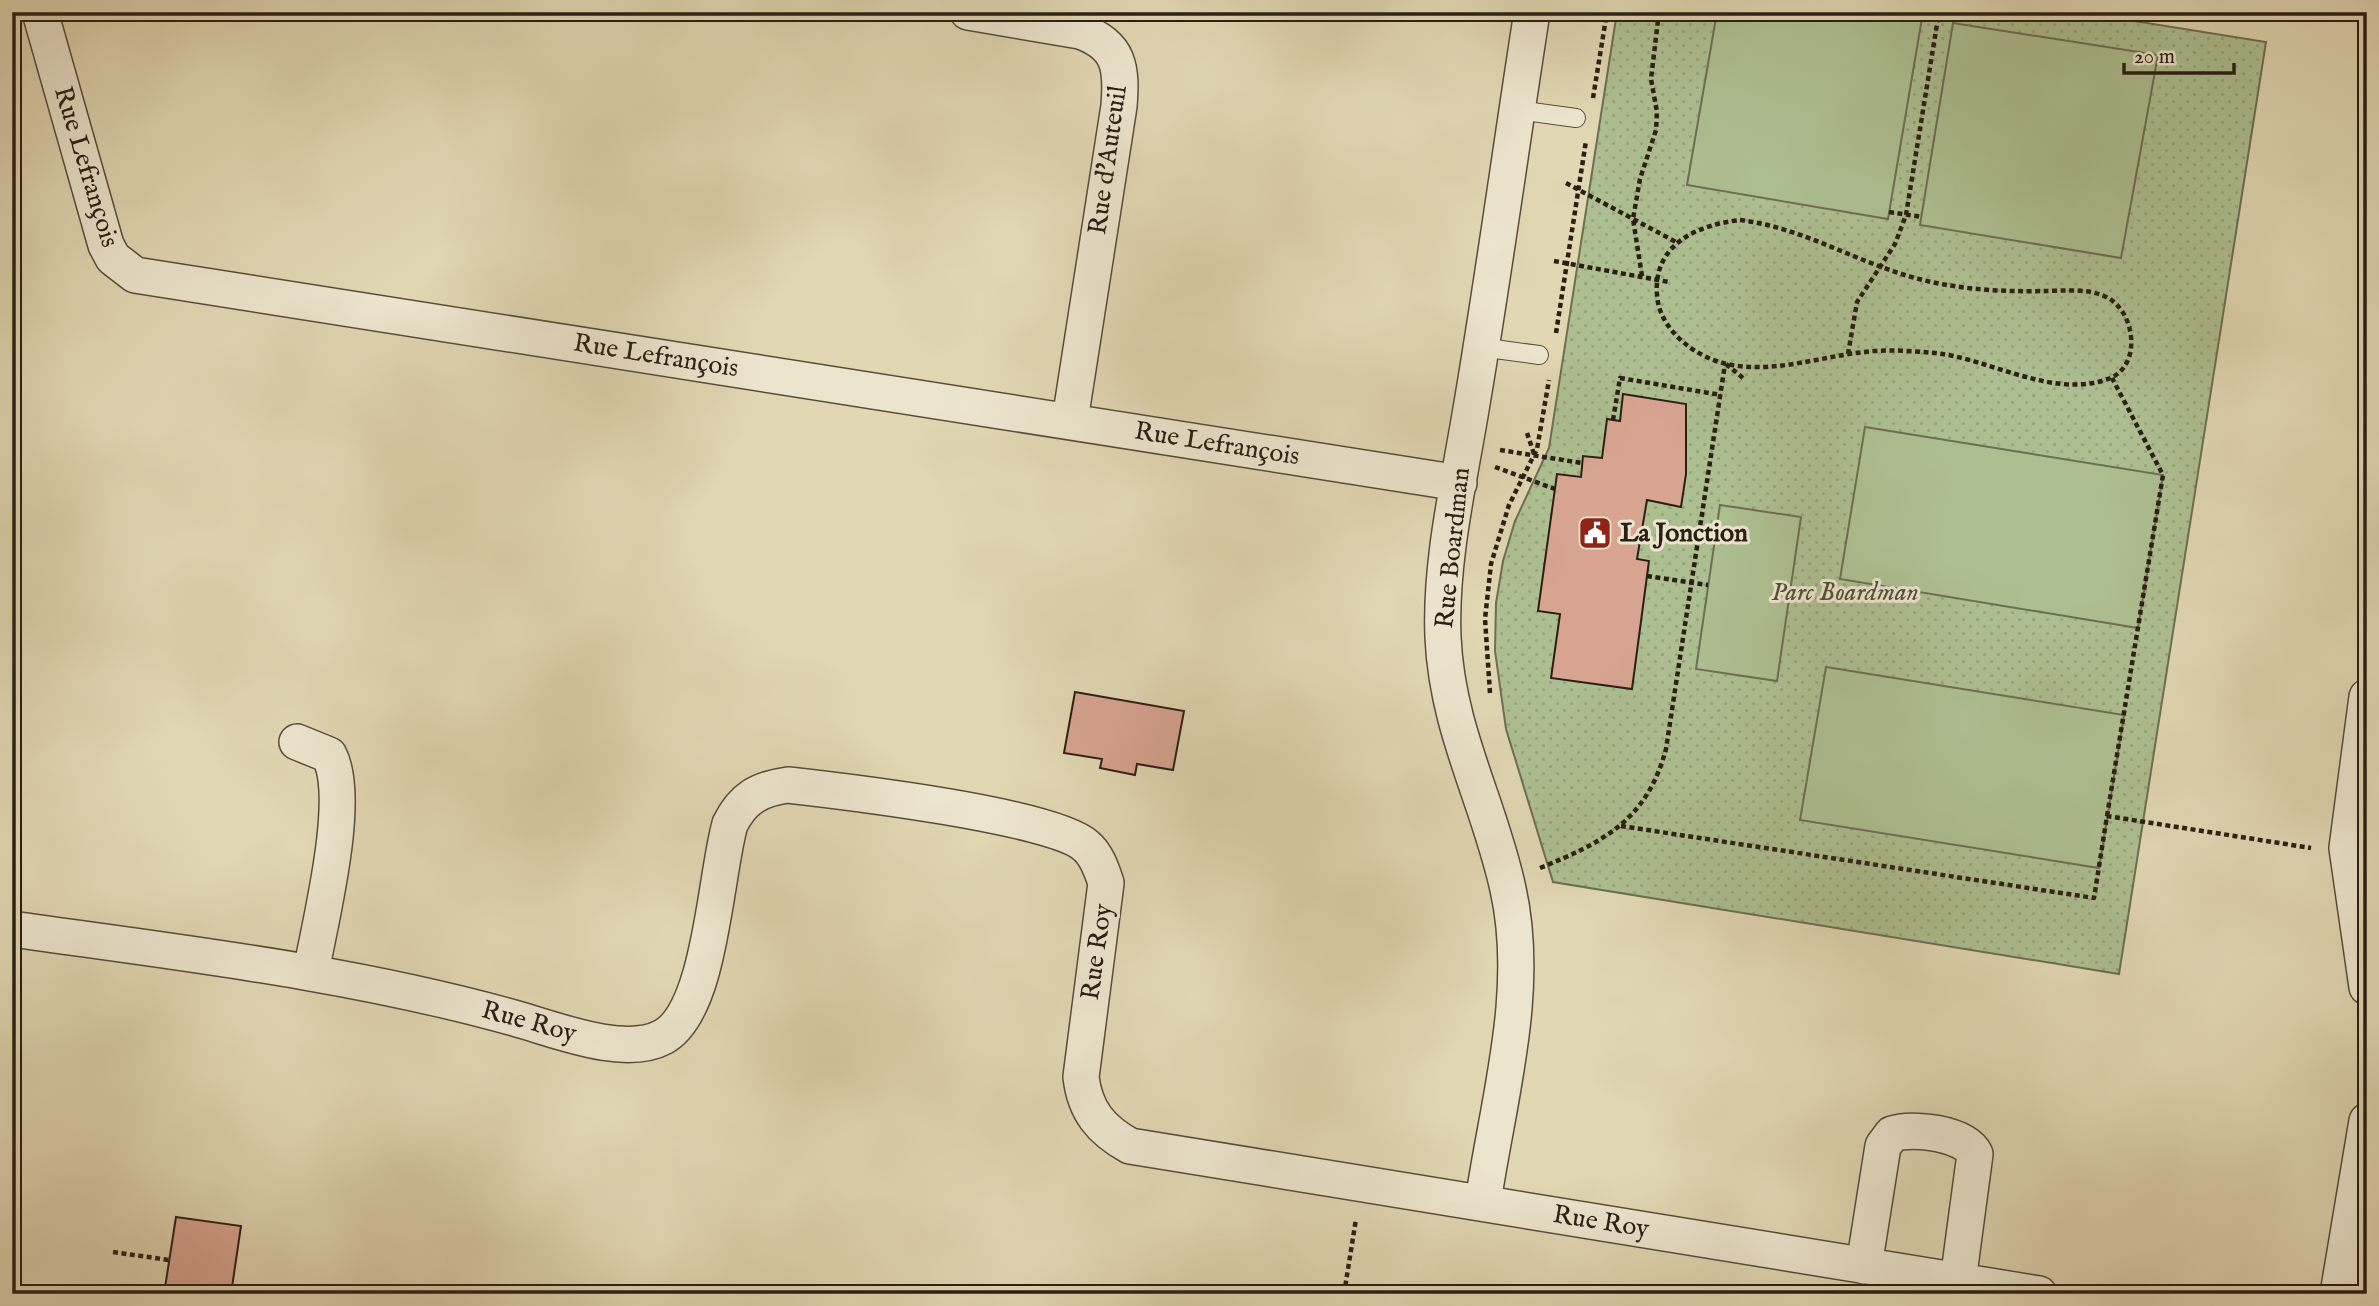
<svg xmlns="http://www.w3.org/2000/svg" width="2379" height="1306" font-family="'IM FELL English',serif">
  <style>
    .park { fill: url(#park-dots); stroke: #6c6f52; stroke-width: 2 }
    .pitch { fill: #adbf91; stroke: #6c6f52; stroke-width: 2 }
    .building { fill: #d8a492; stroke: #2a1f14; stroke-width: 2 }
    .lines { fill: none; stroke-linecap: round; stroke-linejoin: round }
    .service-casing { stroke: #584d3c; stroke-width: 20 }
    .minor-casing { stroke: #584d3c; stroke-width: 38 }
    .path { stroke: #2a1f14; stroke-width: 4.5; stroke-dasharray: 5 3.5; stroke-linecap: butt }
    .service { stroke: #ece5ce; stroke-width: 18 }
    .minor { stroke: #ece5ce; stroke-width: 35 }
    .labels { text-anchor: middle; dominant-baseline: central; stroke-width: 6; stroke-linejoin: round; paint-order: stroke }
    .street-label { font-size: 26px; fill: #2a1f14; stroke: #ece5ce }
    .poi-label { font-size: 26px; font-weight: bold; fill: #2a1f14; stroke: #ece5ce; text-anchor: start }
    .park-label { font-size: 26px; font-style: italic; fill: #514f3a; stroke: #ece5ce }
  </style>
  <defs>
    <pattern id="park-dots" width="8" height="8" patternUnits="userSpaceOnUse" patternTransform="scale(1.75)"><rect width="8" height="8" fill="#adbf91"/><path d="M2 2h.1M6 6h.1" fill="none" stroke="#95a47c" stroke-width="1.8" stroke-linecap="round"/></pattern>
  </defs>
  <rect width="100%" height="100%" fill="#e1d7b3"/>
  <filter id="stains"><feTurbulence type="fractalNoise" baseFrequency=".00286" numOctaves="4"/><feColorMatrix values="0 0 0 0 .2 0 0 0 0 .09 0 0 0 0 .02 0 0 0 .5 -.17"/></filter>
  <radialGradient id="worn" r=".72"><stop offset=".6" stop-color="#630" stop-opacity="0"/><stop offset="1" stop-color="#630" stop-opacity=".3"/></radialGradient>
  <path class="park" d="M1617 12H2078L2266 42 2119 974 1553 882 1506 729 1495 651 1496 603 1503 561 1515 521 1549 448Z"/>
  <path class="pitch" d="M1717 12H1885L1922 18 1888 219 1687 185Z
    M1953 23 2158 55 2121 258 1920 225Z
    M1865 427 2163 475 2138 628 1840 579Z
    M1720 505 1801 517 1777 681 1696 669Z
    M1826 667 2124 715 2099 868 1800 820Z"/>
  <path class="building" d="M1623 394 1686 404V474L1681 507 1647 500 1637 559 1649 561 1632 689 1551 678 1560 614 1538 611 1557 474 1581 477 1583 456 1602 458 1607 419 1620 421Z
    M1075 692 1184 711 1173 770 1137 764 1135 775 1100 768 1102 759 1064 753Z
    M176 1217 241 1226 231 1294H164Z"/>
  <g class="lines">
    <defs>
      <path id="service" d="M1517 110 1576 118
        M1480 347 1539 355"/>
      <path id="minor" d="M40 12 106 245 113 258 135 275 1459 483
        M968 12 1080 31C1120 45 1122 68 1119 106L1070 420
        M2367 697 2347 848 2367 987
        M297 742 329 755C352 798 320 922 311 972
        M12 929C181 953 350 972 514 1018 554 1029 624 1058 663 1037 711 1011 715 876 730 824 743 798 759 789 788 785 841 791 1054 816 1086 846 1097 855 1102 871 1106 883L1081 1077C1085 1111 1101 1130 1130 1146L2039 1294
        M1483 1202C1498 1100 1531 992 1508 889 1489 801 1447 731 1443 637 1440 563 1458 487 1470 415 1493 281 1511 146 1532 12
        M1864 1266 1883 1146 1892 1134C1913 1127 1964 1133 1975 1154L1958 1281
        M2338 1294 2367 1121"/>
    </defs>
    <use href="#service" class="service-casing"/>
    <use href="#minor" class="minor-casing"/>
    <path class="path" d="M1593 98 1607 12
      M1566 183 1676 242
      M1889 212 1922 217
      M1740 220C1799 227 1851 259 1908 276 1952 289 1998 292 2044 291 2063 291 2086 288 2104 296 2136 309 2143 367 2108 379 2052 399 1991 359 1935 353 1912 351 1887 349 1864 352 1819 357 1772 374 1727 364 1694 357 1659 329 1657 295 1653 244 1697 225 1740 220Z
      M1554 261 1669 282
      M1642 276 1633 219 1640 179 1656 130 1657 112 1651 79 1659 12
      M1556 333 1586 141
      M1848 354 1857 302 1895 244 1906 215 1939 12
      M1726 364 1743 378
      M1613 420 1620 378 1721 395
      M1527 433 1534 454
      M1500 450 1582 463
      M1495 467 1555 489
      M1647 576 1708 585
      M1490 693 1485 619 1491 564 1509 505 1537 449 1549 380
      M2107 816 2163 475 2112 378
      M1621 826 2094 898 2107 816 2311 848
      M1540 868C1604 842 1647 820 1666 749L1725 364
      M113 1252 169 1260
      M1344 1294 1356 1219"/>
    <use href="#service" class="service"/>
    <use href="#minor" class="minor"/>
  </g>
  <defs>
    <symbol id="civic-square" viewBox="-11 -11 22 22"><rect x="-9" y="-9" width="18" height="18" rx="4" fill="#8f2418" stroke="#ece5ce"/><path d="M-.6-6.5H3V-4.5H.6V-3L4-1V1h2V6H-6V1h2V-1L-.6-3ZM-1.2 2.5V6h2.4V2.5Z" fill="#fff"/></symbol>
  </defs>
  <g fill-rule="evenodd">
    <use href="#civic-square" x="1576" y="514" width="38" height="38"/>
  </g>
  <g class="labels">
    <g class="street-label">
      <text transform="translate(1108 160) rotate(-82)">Rue d'Auteuil</text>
      <text transform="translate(86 167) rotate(73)">Rue Lefrançois</text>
      <text transform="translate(656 356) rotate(9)">Rue Lefrançois</text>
      <text transform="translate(1217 444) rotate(9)">Rue Lefrançois</text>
      <text transform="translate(1453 548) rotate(-84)">Rue Boardman</text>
      <text transform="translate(1097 952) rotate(-82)">Rue Roy</text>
      <text transform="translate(529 1022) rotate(15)">Rue Roy</text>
      <text transform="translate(1601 1222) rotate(9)">Rue Roy</text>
    </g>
    <g class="poi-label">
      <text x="1620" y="533">La Jonction</text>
    </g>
    <g class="park-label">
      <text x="1845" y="592">Parc Boardman</text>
    </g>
  </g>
  <rect width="2379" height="1306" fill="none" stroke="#e1d7b3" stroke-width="42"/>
  <rect x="14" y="14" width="2351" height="1278" fill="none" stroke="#2a1f14" stroke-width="3.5"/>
  <rect x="21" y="21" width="2337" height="1264" fill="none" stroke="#2a1f14" stroke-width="2"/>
  <path d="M2124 63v10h110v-10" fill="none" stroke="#2a1f14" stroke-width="3.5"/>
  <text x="2134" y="63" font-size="21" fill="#2a1f14" stroke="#ece5ce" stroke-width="5" paint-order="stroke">20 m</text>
  <rect width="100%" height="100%" filter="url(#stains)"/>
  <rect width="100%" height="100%" fill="url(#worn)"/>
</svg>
